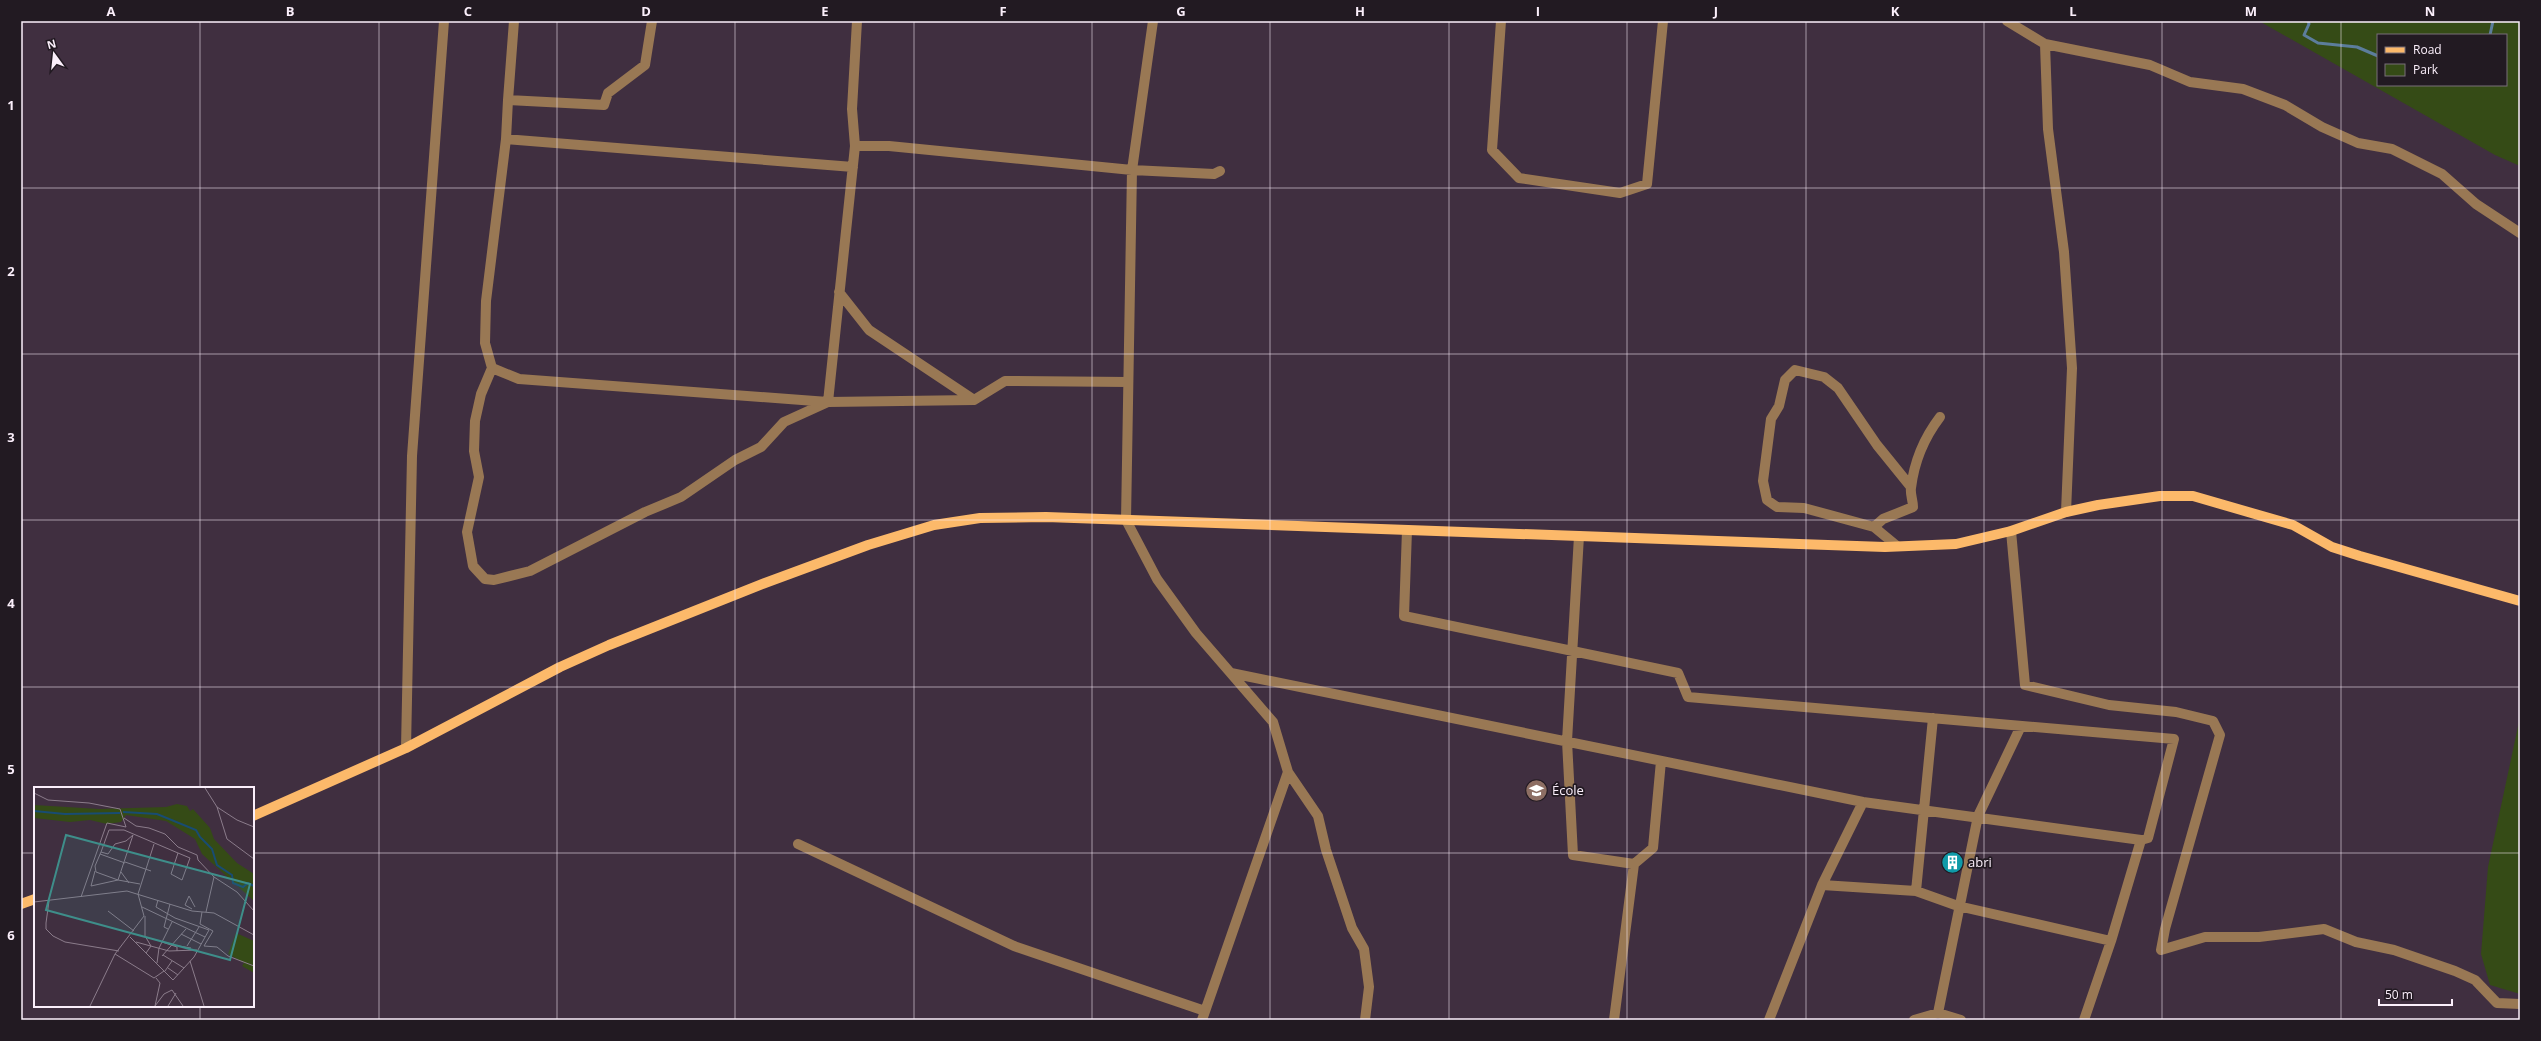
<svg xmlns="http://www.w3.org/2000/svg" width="2541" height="1041" font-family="'Open Sans',sans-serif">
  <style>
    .green { fill: #354b16; fill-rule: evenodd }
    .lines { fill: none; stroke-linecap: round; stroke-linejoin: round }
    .stream { stroke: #5c7d9c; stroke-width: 3 }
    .minor { stroke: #997854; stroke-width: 10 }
    .major { stroke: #fcb96a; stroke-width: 10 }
    .grid { fill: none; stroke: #fbeffb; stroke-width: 1; stroke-opacity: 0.55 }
    .labels { text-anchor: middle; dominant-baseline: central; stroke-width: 3.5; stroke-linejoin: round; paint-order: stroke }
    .poi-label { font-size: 13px; fill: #fbeffb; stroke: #221a22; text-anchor: start }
    .inset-river { fill: none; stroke: #184c73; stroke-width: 2 }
    .inset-road { fill: none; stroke: #8b7c8b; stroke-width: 1 }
    .view { fill: #3e8e8a; fill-opacity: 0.15; stroke: #3e8e8a; stroke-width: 2 }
    .inset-edge { fill: none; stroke: #fbeffb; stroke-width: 2 }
    .neatline { fill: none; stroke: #fbeffb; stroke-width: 1.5 }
    .grid-label { font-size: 13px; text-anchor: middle; font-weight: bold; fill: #fbeffb }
  </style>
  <rect width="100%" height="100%" fill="#402f40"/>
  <path class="green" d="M2259 21H2520V166L2495 155ZM2378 35H2506V85H2378Z
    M2520 717V994L2490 985 2481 954 2488 867Z"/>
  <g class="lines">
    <path class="stream" d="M2308 21 2309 24 2304 35 2318 43 2357 47 2378 56
      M2490 35 2493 21"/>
    <path class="minor" d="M652 21 645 65 608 93 604 105 508 100 506 139 486 301 485 343 492 368 519 379 828 402
      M857 21 852 109 855 146 828 402 974 400 1005 381 1128 382
      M1153 21 1132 170 1126 520 1157 579 1196 633 1273 722 1288 772 1202 1020
      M1501 21 1492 150 1519 178 1620 193 1647 184 1663 21
      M2007 21 2045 44 2150 65 2190 82 2243 89 2285 105 2322 127 2358 143 2392 149 2442 174 2476 204 2520 233
      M2045 44 2048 129 2064 252 2072 368 2066 512
      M508 100 514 21
      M506 139 853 167
      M855 146H889L1132 170 1214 174 1220 171
      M839 292 869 330 974 400
      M492 368 481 394 475 421 474 451 479 477 467 532 473 566 485 579 494 580 530 571 645 512 681 497 735 460 761 447 784 422 828 402
      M1874 527 1804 508 1777 507 1767 500 1763 481 1771 419 1779 406 1785 380 1795 370 1824 377 1838 388 1877 445 1911 487
      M1407 530 1404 616 1678 673 1688 697 2174 739 2148 838 2141 840 2111 941 2084 1020
      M2011 531 2025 685 2109 705 2176 712 2213 721 2220 735 2165 929 2161 950 2205 937H2259L2324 929 2356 942 2394 950 2455 971 2475 980 2497 1003 2520 1004
      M1579 536 1567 741 1573 855 1634 864
      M1897 546 1874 527 1883 519 1913 507C1913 500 1910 494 1911 488 1914 463 1924 438 1940 417
      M1231 673 1863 802 2141 840
      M406 748 412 456 444 21
      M1288 772 1318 816 1326 850 1352 928 1364 949 1369 987 1365 1020
      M798 844 1014 946 1205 1011
      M1822 885 1916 891 1958 906 2111 941
      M1916 891 1933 718
      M1938 1013 1978 816 2021 726
      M1614 1020 1634 864 1653 848 1661 761
      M1769 1020 1822 885 1863 802
      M1914 1020 1938 1013 1961 1020"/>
    <path class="major" d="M253 816 406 748 560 667 609 645 765 583 868 545 934 525 980 518 1046 517 1885 547 1956 544 2011 531 2066 512 2098 505 2160 496H2193L2293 525 2332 547 2360 556 2520 601
      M21 904 35 899"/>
  </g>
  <path class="grid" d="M200 21V788M379 21V1020M557 21V1020M735 21V1020M914 21V1020M1092 21V1020M1270 21V1020M1449 21V1020M1627 21V1020M1806 21V1020M1984 21V1020M2162 21V1020M2341 21V1020M21 188H2520M21 354H2520M21 520H2520M21 687H2520M21 853H35M253 853H2520M200 1006V1020"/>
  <defs>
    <symbol id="school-disc" viewBox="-11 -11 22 22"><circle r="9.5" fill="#8d6e63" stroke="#221a22"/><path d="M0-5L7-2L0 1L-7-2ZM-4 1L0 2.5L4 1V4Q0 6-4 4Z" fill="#fff"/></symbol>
    <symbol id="building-disc" viewBox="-11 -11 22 22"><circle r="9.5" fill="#0f9aa8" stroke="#221a22"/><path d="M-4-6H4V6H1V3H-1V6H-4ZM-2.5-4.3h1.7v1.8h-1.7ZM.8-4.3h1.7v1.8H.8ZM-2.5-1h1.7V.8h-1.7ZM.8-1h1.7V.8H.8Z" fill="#fff"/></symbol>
  </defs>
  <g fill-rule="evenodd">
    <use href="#school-disc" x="1524" y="778" width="25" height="25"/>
    <use href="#building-disc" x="1940" y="850" width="25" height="25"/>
  </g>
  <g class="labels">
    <g class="poi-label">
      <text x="1552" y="790">École</text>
      <text x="1968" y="862">abri</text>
    </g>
  </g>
  <g transform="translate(34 787)">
    <rect width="220" height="220" fill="#402f40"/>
    <path d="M143 17 153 19 156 24 159 22 176 41 180 52 203 76 220 87V114L168 67 161 52 132 34 92 28 87 35 73 37 56 33 36 35 0 31V18L65 22 132 20ZM202 146 220 154V186L208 179 210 176 194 167Z" fill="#354b16"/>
    <path class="inset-river" d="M0 24 31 27 86 26M89 25 123 27 162 43 166 50 178 62 183 78 198 88 199 96 209 100 214 96 220 99"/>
    <path class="inset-road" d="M171 1 183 20 193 52 220 72M0 6 14 13 55 16 86 22 92 40 73 36 47 110M183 20 203 33 220 40M90 31 102 39 115 41 131 47 144 60 163 68 164 73 180 90 203 105 220 124M99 48 84 93 106 97M67 65 75 43H90L144 66 137 87 148 93 156 71 144 66M66 67 91 76M91 75 117 84M61 84 57 99 84 93M87 85 95 96M84 93 62 85 61 79 67 65 74 67 81 57 92 54 99 48M15 114 12 136V142L19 149 31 155 85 164M0 115 93 104 158 124 180 126 220 148M108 120 171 150M158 122 151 118 155 109 161 120M74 124 100 144M168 125 166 137 179 144 170 159 183 160 194 169 220 179M172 125 180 90M111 129V149L117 159 112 166M134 142 130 140 136 117M147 147 167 157M96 150 139 193 160 170 175 143 141 131 122 120 124 113M102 155 135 164 163 163M128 155 143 160V164M139 158 157 161M153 159 165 140M81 167 120 191 130 184M129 168 150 181M128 169 152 142M156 174 170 219M123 176 125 161 138 135M134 181 144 188M131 184 138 174M56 219 81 167 110 129 104 107 120 57M121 219 130 207 138 203 149 219M121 219 126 196 122 191M134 219 142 206"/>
    <path class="view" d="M32 48 216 97 196 173 12 123Z"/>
    <rect width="220" height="220" class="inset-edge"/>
  </g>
  <rect width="2541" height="1041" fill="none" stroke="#221a22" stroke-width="44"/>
  <rect x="2377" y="34" width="130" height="52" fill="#221a22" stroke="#796f79"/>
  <rect x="2385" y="47" width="20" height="6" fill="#fcb96a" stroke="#796f79"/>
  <text x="2413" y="54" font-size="12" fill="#fbeffb">Road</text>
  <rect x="2385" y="64" width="20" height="12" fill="#354b16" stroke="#796f79"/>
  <text x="2413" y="74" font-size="12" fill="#fbeffb">Park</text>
  <g transform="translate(54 54) rotate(345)" stroke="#221a22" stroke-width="3" paint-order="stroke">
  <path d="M0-3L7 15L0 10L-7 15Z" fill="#fbeffb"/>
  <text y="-6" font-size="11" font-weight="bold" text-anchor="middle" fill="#fbeffb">N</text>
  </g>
  <path d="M2379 999v6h73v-6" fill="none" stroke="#fbeffb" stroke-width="2"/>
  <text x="2385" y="999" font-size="12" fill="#fbeffb" stroke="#221a22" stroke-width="3" paint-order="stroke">50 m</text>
  <rect x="22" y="22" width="2497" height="997" class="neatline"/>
  <g class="grid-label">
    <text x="111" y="16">A</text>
    <text x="290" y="16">B</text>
    <text x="468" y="16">C</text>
    <text x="646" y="16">D</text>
    <text x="825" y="16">E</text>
    <text x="1003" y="16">F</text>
    <text x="1181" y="16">G</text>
    <text x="1360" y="16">H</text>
    <text x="1538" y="16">I</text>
    <text x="1716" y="16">J</text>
    <text x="1895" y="16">K</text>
    <text x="2073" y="16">L</text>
    <text x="2251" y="16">M</text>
    <text x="2430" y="16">N</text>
    <text x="11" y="110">1</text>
    <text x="11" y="276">2</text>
    <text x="11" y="442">3</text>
    <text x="11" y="608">4</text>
    <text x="11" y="774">5</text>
    <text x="11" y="940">6</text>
  </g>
</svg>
